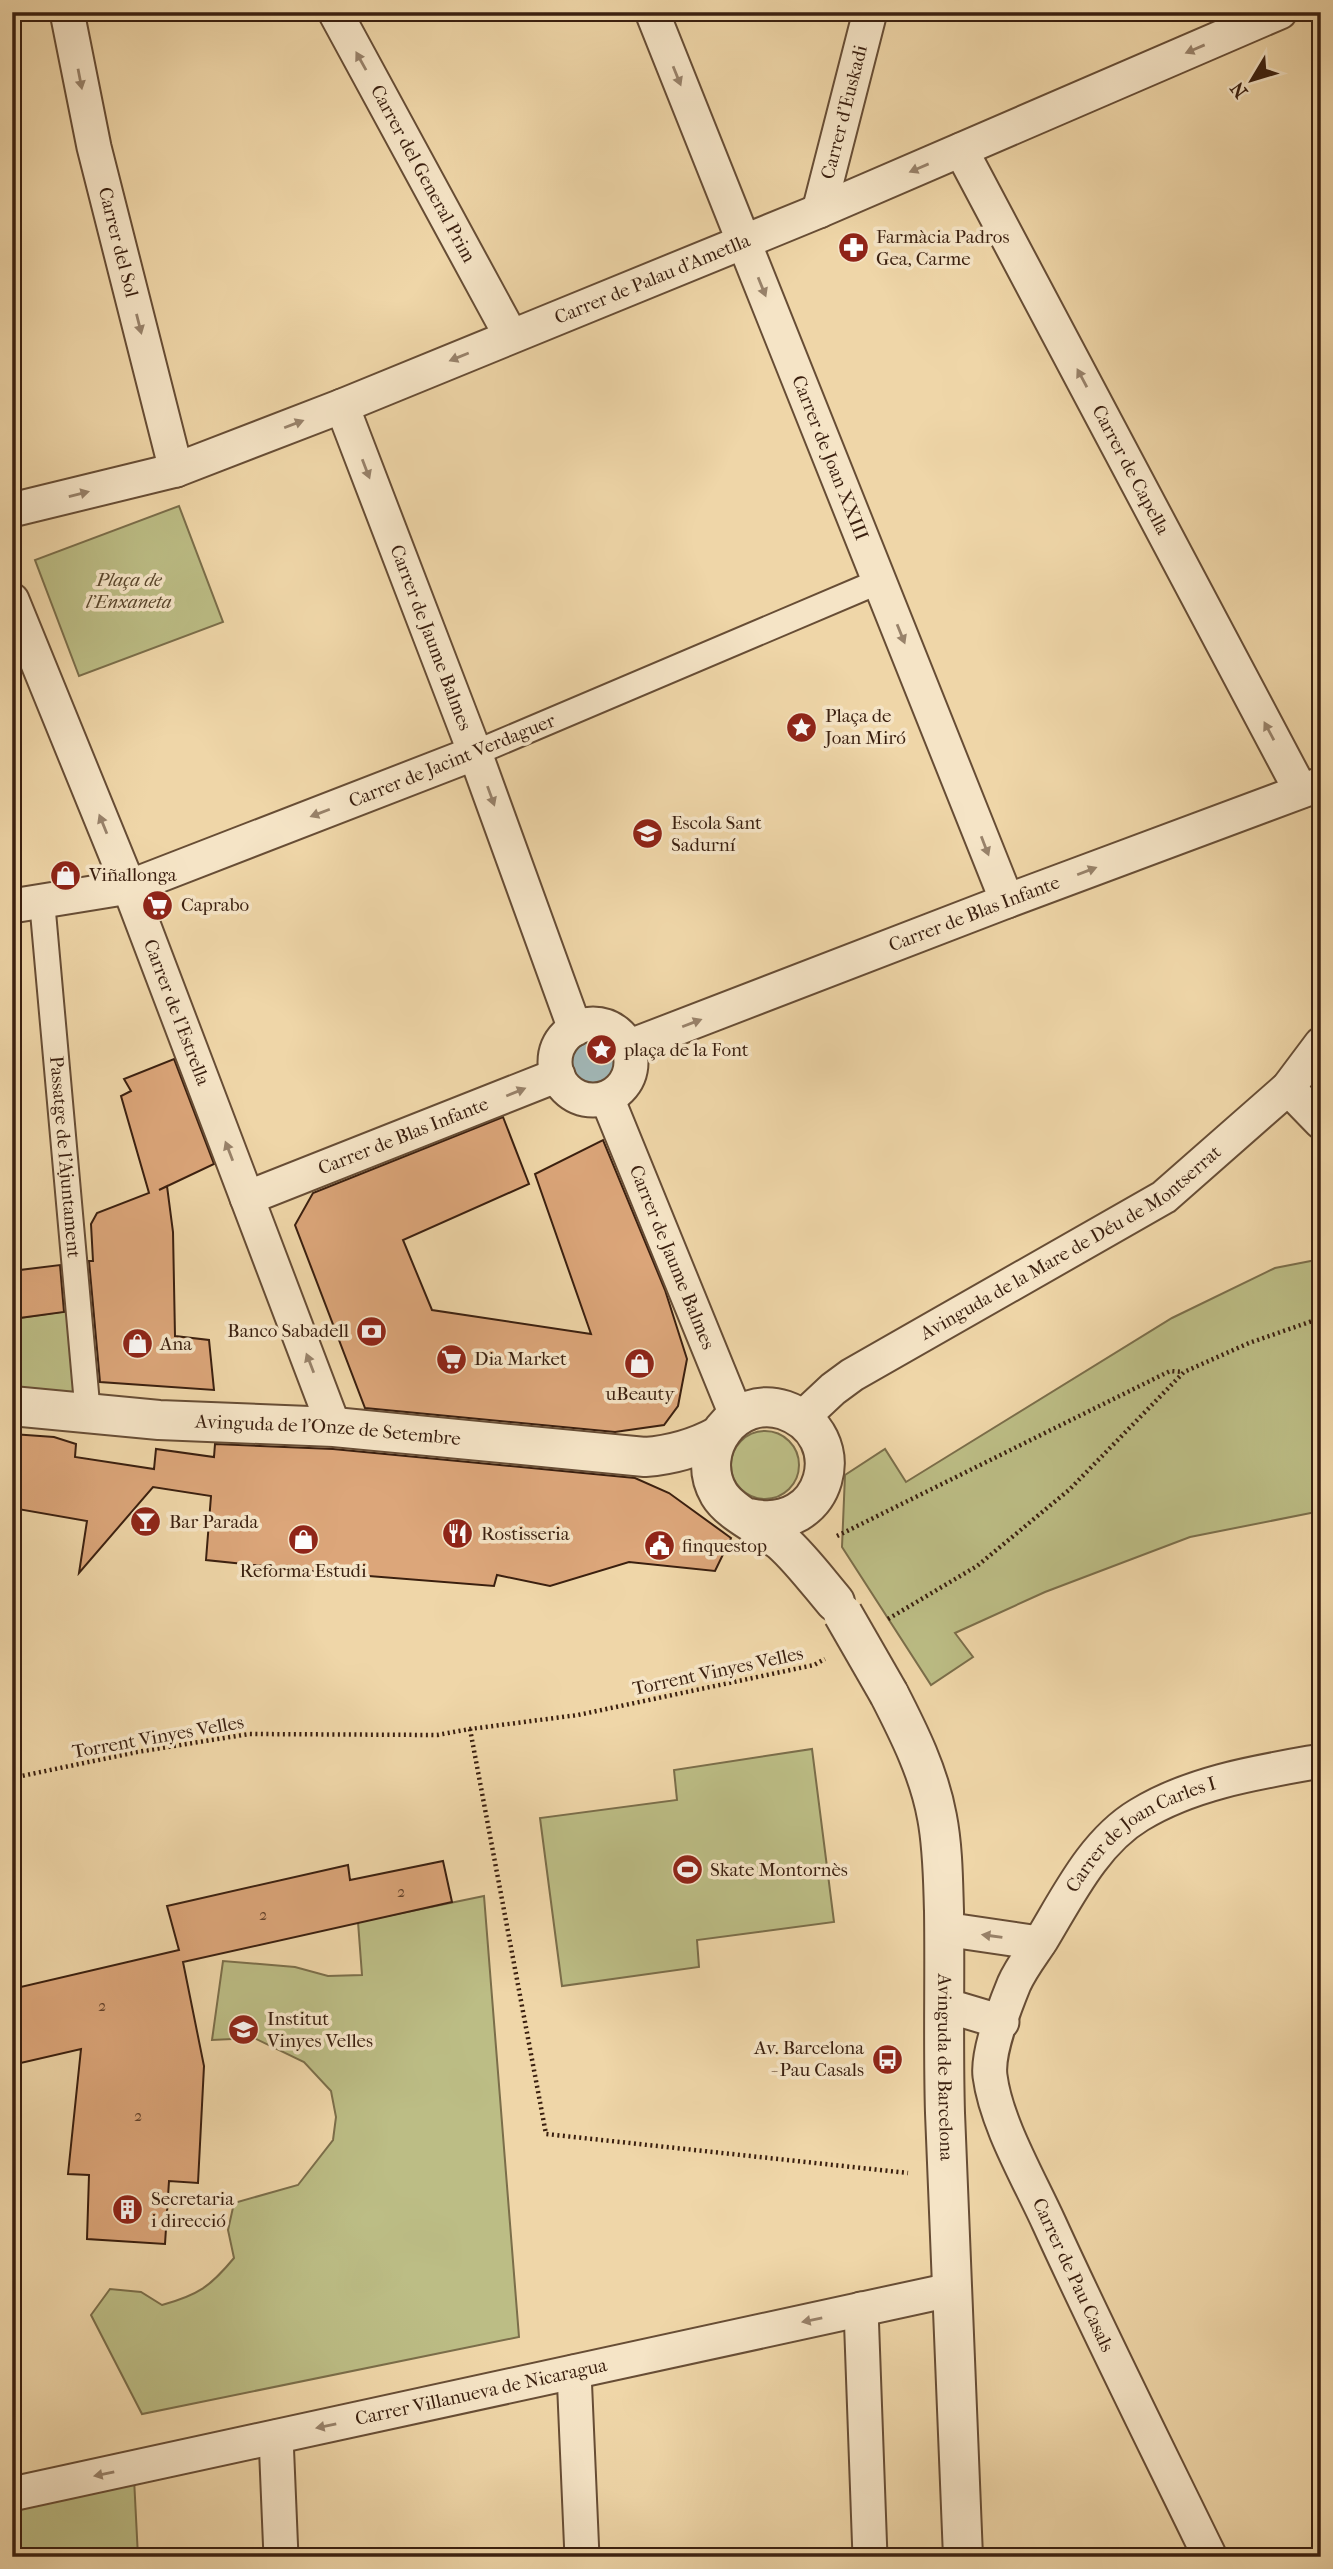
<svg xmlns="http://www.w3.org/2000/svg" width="1333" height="2569" font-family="'IM FELL French Canon',serif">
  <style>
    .green { fill: #bcbd85; stroke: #7b6e4a; stroke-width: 2 }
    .water { fill: #a1b6b5; stroke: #787a73; stroke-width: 2 }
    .building { fill: #dca67a; stroke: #3a1f0f; stroke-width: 2 }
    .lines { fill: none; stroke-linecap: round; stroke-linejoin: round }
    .pedestrian-casing { stroke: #674d35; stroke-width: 28 }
    .minor-casing { stroke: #674d35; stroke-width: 37 }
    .tertiary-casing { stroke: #674d35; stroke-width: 42 }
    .path { stroke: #3a1f0f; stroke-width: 4.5; stroke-dasharray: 2 3.5; stroke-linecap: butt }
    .pedestrian { stroke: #f5e4c6; stroke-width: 24 }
    .minor { stroke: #f5e4c6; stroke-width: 33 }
    .tertiary { stroke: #f5e4c6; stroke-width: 38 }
    .tertiary-bridge-casing { stroke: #674d35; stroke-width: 42; stroke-linecap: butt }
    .tertiary-bridge { stroke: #f5e4c6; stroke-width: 38 }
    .oneway { fill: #98826a }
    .labels { text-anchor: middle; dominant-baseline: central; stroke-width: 7; stroke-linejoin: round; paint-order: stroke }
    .number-label { font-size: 16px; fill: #62412a }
    .street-label { font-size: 19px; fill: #3a1f0f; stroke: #f5e4c6 }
    .poi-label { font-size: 19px; fill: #3a1f0f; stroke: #f5e4c6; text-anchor: start }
    .park-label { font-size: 19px; font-style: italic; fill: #5a462c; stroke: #f5e4c6 }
  </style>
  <rect width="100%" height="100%" fill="#efd6a8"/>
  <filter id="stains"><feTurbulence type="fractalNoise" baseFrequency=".00286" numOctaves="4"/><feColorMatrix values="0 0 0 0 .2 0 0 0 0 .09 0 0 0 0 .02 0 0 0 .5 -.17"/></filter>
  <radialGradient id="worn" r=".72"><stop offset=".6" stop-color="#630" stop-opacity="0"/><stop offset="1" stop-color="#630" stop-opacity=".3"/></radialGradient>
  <path class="green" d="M179 506 223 622 79 676 35 560Z
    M1321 1259V1511L1190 1537 1045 1592 955 1633 973 1657 931 1685 842 1547 845 1475 885 1449 906 1482 1172 1318 1275 1268Z
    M68 1311 76 1403 12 1394V1319Z
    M731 1465a34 34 0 1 1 68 0a34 34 0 1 1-68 0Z
    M812 1749 834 1922 697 1940 699 1967 562 1986 540 1818 677 1800 674 1770Z
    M484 1896 519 2337 142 2414 91 2315 110 2289 141 2292 162 2305C198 2295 210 2287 234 2258L228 2230 234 2203 298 2185 333 2140 336 2117 331 2091 304 2062 254 2038 212 2040 223 1961 295 1967 328 1976 362 1975 358 1922Z
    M134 2478 138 2557H12V2504Z"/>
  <path class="water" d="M562 1063a28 28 0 1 1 56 0a28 28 0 1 1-56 0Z"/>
  <path class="building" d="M174 1059 214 1164 159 1190 167 1186 173 1232 175 1336 209 1340 214 1390 100 1382 89 1261H93L91 1224 97 1213 149 1193 121 1096 131 1091 124 1079Z
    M503 1117 529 1184 403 1240 432 1310 591 1334 535 1174 603 1140 665 1290 687 1359 678 1406 664 1425 615 1432 365 1408 295 1225 313 1193Z
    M60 1265 64 1312 12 1319V1271Z
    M12 1434 54 1437 76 1444 75 1457 154 1469 156 1449 214 1457 215 1444 333 1449 635 1478 669 1493 731 1538 715 1571 629 1562 550 1586 497 1575 494 1586 331 1573 206 1560 211 1496 153 1487 79 1573 87 1521 12 1508Z
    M443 1861 452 1902 183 1962 204 2066 198 2183 169 2181 165 2244 87 2239 89 2175 68 2174 81 2049 12 2065V1989L179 1950 167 1906 348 1865 350 1880Z"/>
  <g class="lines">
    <defs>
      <g id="pedestrian">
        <path d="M475 753 880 581"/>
        <path id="s1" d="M42 901 88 1415"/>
      </g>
      <g id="minor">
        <path id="s2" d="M67 12 94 147 176 470"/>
        <path id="s3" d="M335 12 511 336"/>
        <path id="s4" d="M652 12 1007 901"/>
        <path id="s5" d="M961 150 1301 791"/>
        <path id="s6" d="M819 211 870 12"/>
        <path id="s7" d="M342 406 475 753 575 1029"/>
        <path id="s8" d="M12 510 176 470 342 406 819 211 1280 12"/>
        <path id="s9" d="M12 600 129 887 334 1427"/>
        <path d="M12 906 129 887 475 753"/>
        <circle cx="593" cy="1062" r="38"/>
        <path id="s10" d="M628 1047 1007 901 1321 784"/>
        <path d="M1288 1088 1321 1122"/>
        <path id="s11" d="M607 1098 737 1417"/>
        <path id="s12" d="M247 1198 558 1075"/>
        <path id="s13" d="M802 1418 833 1389 852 1375 1164 1197 1288 1088 1321 1044"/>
        <path d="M944 1929 1039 1943"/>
        <path d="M945 2005 1002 2022"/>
        <path d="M861 2309 870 2557"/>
        <path d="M574 2372 582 2557"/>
        <path d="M276 2437 281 2557"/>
        <path id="s14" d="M12 2494 950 2290"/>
        <path id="s15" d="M1210 2557C1156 2446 1100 2335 1049 2223 1029 2179 996 2123 990 2076 987 2053 1005 2006 1014 1984 1021 1968 1033 1953 1042 1939 1068 1896 1094 1842 1139 1815 1193 1782 1259 1772 1321 1761"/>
      </g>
      <g id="tertiary">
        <path id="s16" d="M12 1406 159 1420 334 1427 645 1457C672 1455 694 1449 718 1436"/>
        <path d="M749 1518C828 1536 854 1434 784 1410 735 1394 693 1450 719 1494 730 1513 764 1528 782 1542 801 1559 818 1582 835 1602"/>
        <path id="s17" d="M889 1694C909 1733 929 1773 937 1817 943 1848 943 1880 944 1911 945 1979 943 2045 945 2113 950 2261 956 2409 963 2557"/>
      </g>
    </defs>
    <use href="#pedestrian" class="pedestrian-casing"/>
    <use href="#minor" class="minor-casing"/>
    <use href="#tertiary" class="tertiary-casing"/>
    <path class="path" d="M837 1536 1170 1371 1183 1372
      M888 1619 977 1566 1069 1490 1184 1372 1249 1343 1321 1318
      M470 1729 546 2134 908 2173
      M12 1778 137 1752 249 1734 437 1735 470 1729 578 1715 814 1665 825 1659"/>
    <use href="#pedestrian" class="pedestrian"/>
    <use href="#minor" class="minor"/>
    <use href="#tertiary" class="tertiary"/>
    <defs>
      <path id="tertiary-bridge" d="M843 1614 889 1694"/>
    </defs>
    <use href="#tertiary-bridge" class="tertiary-bridge-casing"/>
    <use href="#tertiary-bridge" class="tertiary-bridge"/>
  </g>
  <defs><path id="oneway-solid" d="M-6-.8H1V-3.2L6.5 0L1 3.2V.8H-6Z" transform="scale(1.75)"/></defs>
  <g class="oneway">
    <use href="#oneway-solid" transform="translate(1195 49) rotate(157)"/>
    <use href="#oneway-solid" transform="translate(361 61) rotate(-119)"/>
    <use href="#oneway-solid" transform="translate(677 76) rotate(68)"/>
    <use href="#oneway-solid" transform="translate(80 79) rotate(79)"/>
    <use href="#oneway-solid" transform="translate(919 168) rotate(157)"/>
    <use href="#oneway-solid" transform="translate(762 287) rotate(68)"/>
    <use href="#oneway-solid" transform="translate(139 324) rotate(76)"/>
    <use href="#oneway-solid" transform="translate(459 357) rotate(158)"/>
    <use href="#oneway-solid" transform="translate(1082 378) rotate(-118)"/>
    <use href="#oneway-solid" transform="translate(294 424) rotate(-21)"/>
    <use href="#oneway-solid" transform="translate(366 469) rotate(69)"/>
    <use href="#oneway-solid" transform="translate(79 494) rotate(-14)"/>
    <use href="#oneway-solid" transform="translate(901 634) rotate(68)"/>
    <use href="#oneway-solid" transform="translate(1269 731) rotate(-118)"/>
    <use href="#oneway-solid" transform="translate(491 796) rotate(70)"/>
    <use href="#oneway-solid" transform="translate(320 813) rotate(159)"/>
    <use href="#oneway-solid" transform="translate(103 824) rotate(-112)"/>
    <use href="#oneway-solid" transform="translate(985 846) rotate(69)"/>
    <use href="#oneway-solid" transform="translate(1087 871) rotate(-21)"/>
    <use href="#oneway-solid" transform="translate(692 1023) rotate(-21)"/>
    <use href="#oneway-solid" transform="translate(516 1092) rotate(-22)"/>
    <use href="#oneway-solid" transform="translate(229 1151) rotate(-111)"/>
    <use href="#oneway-solid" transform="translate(310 1363) rotate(-111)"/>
    <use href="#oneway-solid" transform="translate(992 1936) rotate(-172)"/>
    <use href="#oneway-solid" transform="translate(812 2320) rotate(168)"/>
    <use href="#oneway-solid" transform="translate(326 2426) rotate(168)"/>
    <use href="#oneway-solid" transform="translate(104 2474) rotate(168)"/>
  </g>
  <defs>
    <symbol id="pharmacy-disc" viewBox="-11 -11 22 22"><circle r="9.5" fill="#8f2418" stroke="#f5e4c6"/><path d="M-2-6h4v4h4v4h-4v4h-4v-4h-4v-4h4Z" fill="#fff"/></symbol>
    <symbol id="sight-disc" viewBox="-11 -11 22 22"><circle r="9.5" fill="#8f2418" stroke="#f5e4c6"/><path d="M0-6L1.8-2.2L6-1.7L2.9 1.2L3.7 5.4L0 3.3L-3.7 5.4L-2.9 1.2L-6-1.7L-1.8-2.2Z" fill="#fff"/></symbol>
    <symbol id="school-disc" viewBox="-11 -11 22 22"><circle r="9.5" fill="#8f2418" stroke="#f5e4c6"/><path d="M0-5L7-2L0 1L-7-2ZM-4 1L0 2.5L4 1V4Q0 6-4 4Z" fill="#fff"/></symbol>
    <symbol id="shop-disc" viewBox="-11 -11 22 22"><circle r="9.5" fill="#8f2418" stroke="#f5e4c6"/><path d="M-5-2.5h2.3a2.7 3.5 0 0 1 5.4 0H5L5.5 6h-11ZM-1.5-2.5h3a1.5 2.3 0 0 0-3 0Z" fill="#fff"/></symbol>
    <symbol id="supermarket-disc" viewBox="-11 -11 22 22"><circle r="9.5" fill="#8f2418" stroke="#f5e4c6"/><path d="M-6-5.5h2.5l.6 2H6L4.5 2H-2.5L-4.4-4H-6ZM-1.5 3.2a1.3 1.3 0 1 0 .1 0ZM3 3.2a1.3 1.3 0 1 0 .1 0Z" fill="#fff"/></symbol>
    <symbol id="bank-disc" viewBox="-11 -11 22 22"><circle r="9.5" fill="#8f2418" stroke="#f5e4c6"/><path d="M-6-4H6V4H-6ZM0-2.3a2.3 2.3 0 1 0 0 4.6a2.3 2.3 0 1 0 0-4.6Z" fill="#fff"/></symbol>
    <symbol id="bar-disc" viewBox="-11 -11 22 22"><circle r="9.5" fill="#8f2418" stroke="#f5e4c6"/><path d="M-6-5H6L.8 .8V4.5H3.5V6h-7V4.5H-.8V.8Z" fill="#fff"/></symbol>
    <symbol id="restaurant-disc" viewBox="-11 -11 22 22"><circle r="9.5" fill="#8f2418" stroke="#f5e4c6"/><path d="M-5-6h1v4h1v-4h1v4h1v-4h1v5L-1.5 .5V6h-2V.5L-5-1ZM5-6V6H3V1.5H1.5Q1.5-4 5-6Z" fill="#fff"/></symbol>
    <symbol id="civic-disc" viewBox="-11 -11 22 22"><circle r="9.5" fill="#8f2418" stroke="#f5e4c6"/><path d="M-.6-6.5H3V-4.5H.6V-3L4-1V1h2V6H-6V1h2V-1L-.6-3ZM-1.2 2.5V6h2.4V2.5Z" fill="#fff"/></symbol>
    <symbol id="stadium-disc" viewBox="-11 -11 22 22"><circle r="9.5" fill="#8f2418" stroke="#f5e4c6"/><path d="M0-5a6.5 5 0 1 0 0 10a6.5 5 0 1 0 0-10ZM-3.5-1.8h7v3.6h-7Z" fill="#fff"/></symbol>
    <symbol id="bus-disc" viewBox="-11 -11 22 22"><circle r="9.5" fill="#8f2418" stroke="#f5e4c6"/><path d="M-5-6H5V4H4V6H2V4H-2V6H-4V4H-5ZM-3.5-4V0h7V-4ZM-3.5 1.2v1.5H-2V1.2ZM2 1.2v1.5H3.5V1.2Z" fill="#fff"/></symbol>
    <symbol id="building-disc" viewBox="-11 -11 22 22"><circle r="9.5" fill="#8f2418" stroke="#f5e4c6"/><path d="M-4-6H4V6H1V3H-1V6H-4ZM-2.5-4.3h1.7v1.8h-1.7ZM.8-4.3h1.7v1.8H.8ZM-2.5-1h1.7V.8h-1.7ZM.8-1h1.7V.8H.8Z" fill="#fff"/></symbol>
  </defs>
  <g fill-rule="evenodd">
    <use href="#pharmacy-disc" x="836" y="230" width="35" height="35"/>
    <use href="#sight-disc" x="784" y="710" width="35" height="35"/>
    <use href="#school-disc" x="630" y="816" width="35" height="35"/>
    <use href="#shop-disc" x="48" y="858" width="35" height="35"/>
    <use href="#supermarket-disc" x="140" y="888" width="35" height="35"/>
    <use href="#sight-disc" x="584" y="1032" width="35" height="35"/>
    <use href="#bank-disc" x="354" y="1314" width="35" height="35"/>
    <use href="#shop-disc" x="120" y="1326" width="35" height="35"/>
    <use href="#supermarket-disc" x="434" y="1342" width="35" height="35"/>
    <use href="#shop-disc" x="622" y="1346" width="35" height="35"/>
    <use href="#bar-disc" x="128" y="1504" width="35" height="35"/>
    <use href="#restaurant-disc" x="440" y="1516" width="35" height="35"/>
    <use href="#shop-disc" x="286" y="1522" width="35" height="35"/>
    <use href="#civic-disc" x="642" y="1528" width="35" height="35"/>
    <use href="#stadium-disc" x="670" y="1852" width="35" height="35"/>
    <use href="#school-disc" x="226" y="2012" width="35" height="35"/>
    <use href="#bus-disc" x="870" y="2042" width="35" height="35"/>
    <use href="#building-disc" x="110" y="2192" width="35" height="35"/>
  </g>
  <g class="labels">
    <g class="number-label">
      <text x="401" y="1891">2</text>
      <text x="263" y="1914">2</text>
      <text x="102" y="2005">2</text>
      <text x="138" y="2115">2</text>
    </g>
    <g class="street-label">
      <text stroke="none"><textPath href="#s6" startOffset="102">Carrer d'Euskadi</textPath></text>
      <text stroke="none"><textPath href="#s3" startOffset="184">Carrer del General Prim</textPath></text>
      <text stroke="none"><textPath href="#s2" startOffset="236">Carrer del Sol</textPath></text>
      <text stroke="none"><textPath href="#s8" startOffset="682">Carrer de Palau d'Ametlla</textPath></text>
      <text stroke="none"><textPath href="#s4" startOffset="480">Carrer de Joan XXIII</textPath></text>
      <text stroke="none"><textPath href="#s5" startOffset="362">Carrer de Capella</textPath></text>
      <text stroke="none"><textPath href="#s7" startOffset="248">Carrer de Jaume Balmes</textPath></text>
      <text transform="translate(452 761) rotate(-22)">Carrer de Jacint Verdaguer</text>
      <text stroke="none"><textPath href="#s10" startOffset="371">Carrer de Blas Infante</textPath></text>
      <text stroke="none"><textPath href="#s9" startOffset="444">Carrer de l'Estrella</textPath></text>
      <text stroke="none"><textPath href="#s12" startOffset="168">Carrer de Blas Infante</textPath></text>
      <text stroke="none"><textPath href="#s1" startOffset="257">Passatge de l'Ajuntament</textPath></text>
      <text stroke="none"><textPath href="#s13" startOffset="322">Avinguda de la Mare de Déu de Montserrat</textPath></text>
      <text stroke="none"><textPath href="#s11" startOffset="172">Carrer de Jaume Balmes</textPath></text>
      <text stroke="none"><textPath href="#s16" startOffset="317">Avinguda de l'Onze de Setembre</textPath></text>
      <text transform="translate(718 1671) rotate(-12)">Torrent Vinyes Velles</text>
      <text transform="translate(158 1737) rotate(-10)">Torrent Vinyes Velles</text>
      <text stroke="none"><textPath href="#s15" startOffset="828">Carrer de Joan Carles I</textPath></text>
      <text stroke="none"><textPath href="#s17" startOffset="383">Avinguda de Barcelona</textPath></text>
      <text transform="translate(1073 2275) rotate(65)">Carrer de Pau Casals</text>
      <text stroke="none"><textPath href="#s14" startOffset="480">Carrer Villanueva de Nicaragua</textPath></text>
    </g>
    <g class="poi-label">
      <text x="876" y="237">Farmàcia Padros<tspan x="876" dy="22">Gea, Carme</tspan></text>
      <text x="825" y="716">Plaça de<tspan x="825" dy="22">Joan Miró</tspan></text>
      <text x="671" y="823">Escola Sant<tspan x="671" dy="22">Sadurní</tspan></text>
      <text x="89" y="875">Viñallonga</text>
      <text x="181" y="905">Caprabo</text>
      <text x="624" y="1050">plaça de la Font</text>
      <text x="349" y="1331" text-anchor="end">Banco Sabadell</text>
      <text x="160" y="1344">Ana</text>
      <text x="474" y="1359">Dia Market</text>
      <text x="640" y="1394" text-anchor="middle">uBeauty</text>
      <text x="169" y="1522">Bar Parada</text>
      <text x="481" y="1534">Rostisseria</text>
      <text x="682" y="1546">finquestop</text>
      <text x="303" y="1571" text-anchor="middle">Reforma Estudi</text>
      <text x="710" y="1870">Skate Montornès</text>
      <text x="267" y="2019">Institut<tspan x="267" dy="22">Vinyes Velles</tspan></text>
      <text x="864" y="2048" text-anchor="end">Av. Barcelona<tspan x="864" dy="22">- Pau Casals</tspan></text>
      <text x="151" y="2199">Secretaria<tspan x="151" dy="22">i direcció</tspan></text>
    </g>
    <g class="park-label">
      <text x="129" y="580">Plaça de<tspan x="129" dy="22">l'Enxaneta</tspan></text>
    </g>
  </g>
  <rect width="1333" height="2569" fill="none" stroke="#efd6a8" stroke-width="42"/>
  <rect x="14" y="14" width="1305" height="2541" fill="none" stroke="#3a1f0f" stroke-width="3.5"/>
  <rect x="21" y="21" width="1291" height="2527" fill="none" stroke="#3a1f0f" stroke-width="2"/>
  <g transform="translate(1252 80) rotate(232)" stroke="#f5e4c6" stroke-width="5" paint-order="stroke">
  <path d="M0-5L12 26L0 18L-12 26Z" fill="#3a1f0f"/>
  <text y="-10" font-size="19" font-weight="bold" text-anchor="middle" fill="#3a1f0f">N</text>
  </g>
  <rect width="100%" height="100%" filter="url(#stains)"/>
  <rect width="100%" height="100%" fill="url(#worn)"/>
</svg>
